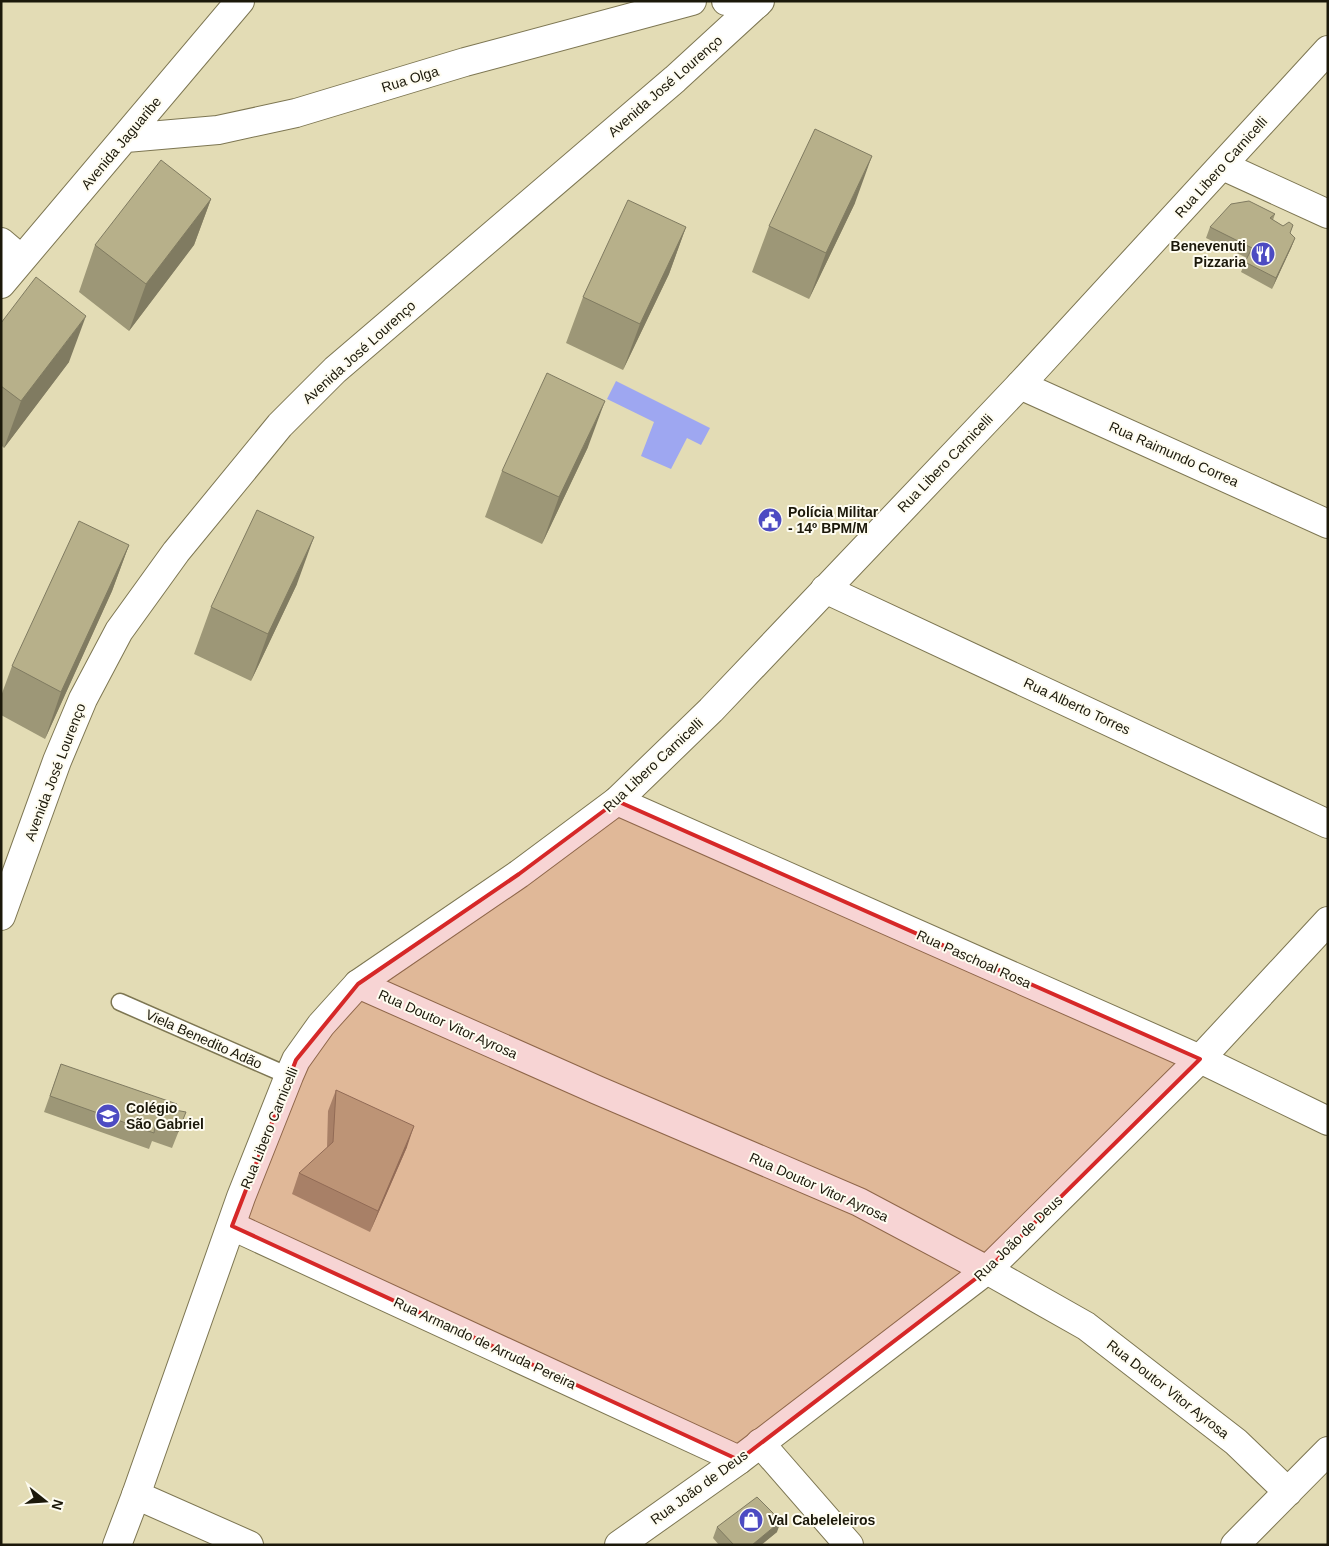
<svg xmlns="http://www.w3.org/2000/svg" width="1329" height="1546" font-family="Arial,sans-serif">
  <style>
    .water { fill: #9ea7f1 }
    .lines { fill: none; stroke-linecap: round; stroke-linejoin: round }
    .lane-casing { stroke: #7d7652; stroke-width: 19 }
    .street-casing { stroke: #7d7652; stroke-width: 30 }
    .secondary-casing { stroke: #7d7652; stroke-width: 30 }
    .lane { stroke: #fff; stroke-width: 16 }
    .street { stroke: #fff; stroke-width: 28 }
    .secondary { stroke: #fff; stroke-width: 28 }
    .wall { fill: #9d9777 }
    .shaded-wall { fill: #807b61 }
    .building { fill: #b7b08a; stroke: #807b61 }
    .marked { fill: #d62828; fill-opacity: 0.2; stroke: #d62828; stroke-width: 4; stroke-linejoin: round }
    .labels { text-anchor: middle; dominant-baseline: central; stroke-width: 4; stroke-linejoin: round; paint-order: stroke }
    .street-label { font-size: 14px; fill: #1b180a; stroke: #fefcf0 }
    .poi-label { font-size: 14px; font-weight: bold; fill: #1b180a; stroke: #fefcf0; text-anchor: start }
  </style>
  <rect width="100%" height="100%" fill="#e3dcb5"/>
  <path class="water" d="M616 381 710 428 701 445 687 438 671 469 641 456 654 422 607 399Z"/>
  <g class="lines">
    <defs>
      <path id="lane" d="M120 1002 289 1076"/>
      <path id="street" d="M726 1 757 4
        M126 138 218 130 296 113 465 62 692 1
        M1223 166 1328 214
        M1 242 21 259
        M1 284 240 1
        M1020 385 1328 524
        M825 589 1328 824
        M617 801 1200 1059 1328 1121
        M358 984 597 1090 859 1202 987 1270 1086 1326 1236 1442 1288 1492
        M232 1226 739 1460
        M760 1443 849 1545
        M117 1545 136 1495
        M1235 1545 1328 1451"/>
      <path id="secondary" d="M1 916 57 761 83 699 119 631 176 552 280 425 335 370 675 79 760 1
        M249 1545 136 1495 241 1197 289 1076 296 1060 321 1025 358 984 519 874 617 801 711 710 1020 385 1328 50
        M619 1545 739 1460 987 1270 1200 1059 1328 921"/>
    </defs>
    <use href="#lane" class="lane-casing"/>
    <use href="#street" class="street-casing"/>
    <use href="#secondary" class="secondary-casing"/>
    <use href="#lane" class="lane"/>
    <use href="#street" class="street"/>
    <use href="#secondary" class="secondary"/>
  </g>
  <path class="wall" d="M211 199 194 245 129 331 79 292 95 245Z
    M855 203 809 299 752 272 769 226Z
    M1275 214 1273 220 1283 226 1293 225 1290 233 1295 238 1291 248 1272 289 1241 272 1247 258 1206 238 1210 227Z
    M686 227 669 274 623 370 566 343 583 297Z
    M1 323 69 362 4 448 1 445Z
    M588 447 542 544 485 517 502 471Z
    M129 545 112 591 45 739 1 715V696L12 666Z
    M297 584 251 681 194 654 211 607Z
    M61 1064 175 1110 180 1128 172 1148 152 1141 149 1149 44 1112Z
    M336 1090 407 1147 370 1232 292 1194 299 1173 327 1148 328 1111Z
    M717 1527 777 1532 761 1545H719L713 1538Z"/>
  <path class="shaded-wall" d="M872 156 855 203 809 299 826 253Z
    M211 199 194 245 129 331 146 284Z
    M686 227 669 274 623 370 640 324Z
    M1295 238 1291 248 1272 289 1276 278Z
    M86 316 69 362 4 448 21 401Z
    M605 401 588 447 542 544 559 497Z
    M314 537 297 584 251 681 268 634Z
    M129 545 112 591 45 739 61 692Z
    M414 1126 407 1147 370 1232 378 1211Z
    M781 1521 777 1532 761 1545H752Z"/>
  <path class="building" d="M815 129 872 156 826 253 769 226Z
    M161 160 211 199 146 284 95 245Z
    M628 200 686 227 640 324 583 297Z
    M1249 201 1275 214 1270 218 1283 226 1289 222 1293 225 1290 233 1295 238 1276 278 1245 262 1252 248 1210 227 1231 204Z
    M36 277 86 316 21 401 1 386V323Z
    M547 373 605 401 559 497 502 471Z
    M257 510 314 537 268 634 211 607Z
    M79 521 129 545 61 692 12 666Z
    M61 1064 177 1104 175 1110 186 1112 178 1132 155 1124 154 1133 50 1096Z
    M336 1090 414 1126 378 1211 299 1173 333 1142Z
    M757 1497 781 1521 752 1545H734L717 1527Z"/>
  <path class="marked" d="M617 801 1200 1059 987 1270 739 1460 232 1226 296 1060 358 984 519 874Z"/>
  <defs>
    <symbol id="restaurant-disc" viewBox="-11 -11 22 22"><circle r="9.5" fill="#4d4bc2" stroke="#fefcf0"/><path d="M-5-6h1v4h1v-4h1v4h1v-4h1v5L-1.5 .5V6h-2V.5L-5-1ZM5-6V6H3V1.5H1.5Q1.5-4 5-6Z" fill="#fff"/></symbol>
    <symbol id="civic-disc" viewBox="-11 -11 22 22"><circle r="9.5" fill="#4d4bc2" stroke="#fefcf0"/><path d="M-.6-6.5H3V-4.5H.6V-3L4-1V1h2V6H-6V1h2V-1L-.6-3ZM-1.2 2.5V6h2.4V2.5Z" fill="#fff"/></symbol>
    <symbol id="school-disc" viewBox="-11 -11 22 22"><circle r="9.5" fill="#4d4bc2" stroke="#fefcf0"/><path d="M0-5L7-2L0 1L-7-2ZM-4 1L0 2.5L4 1V4Q0 6-4 4Z" fill="#fff"/></symbol>
    <symbol id="shop-disc" viewBox="-11 -11 22 22"><circle r="9.5" fill="#4d4bc2" stroke="#fefcf0"/><path d="M-5-2.5h2.3a2.7 3.5 0 0 1 5.4 0H5L5.5 6h-11ZM-1.5-2.5h3a1.5 2.3 0 0 0-3 0Z" fill="#fff"/></symbol>
  </defs>
  <g fill-rule="evenodd">
    <use href="#restaurant-disc" x="1249" y="240" width="28" height="28"/>
    <use href="#civic-disc" x="756" y="506" width="28" height="28"/>
    <use href="#school-disc" x="94" y="1102" width="28" height="28"/>
    <use href="#shop-disc" x="737" y="1506" width="28" height="28"/>
  </g>
  <g class="labels">
    <g class="street-label">
      <text transform="translate(410 79) rotate(-17)">Rua Olga</text>
      <text transform="translate(665 86) rotate(-41)">Avenida José Lourenço</text>
      <text transform="translate(121 143) rotate(-50)">Avenida Jaguaribe</text>
      <text transform="translate(1221 167) rotate(-48)">Rua Libero Carnicelli</text>
      <text transform="translate(359 352) rotate(-42)">Avenida José Lourenço</text>
      <text transform="translate(1174 454) rotate(24)">Rua Raimundo Correa</text>
      <text transform="translate(945 463) rotate(-46)">Rua Libero Carnicelli</text>
      <text transform="translate(1077 706) rotate(25)">Rua Alberto Torres</text>
      <text transform="translate(653 765) rotate(-43)">Rua Libero Carnicelli</text>
      <text transform="translate(55 772) rotate(-69)">Avenida José Lourenço</text>
      <text transform="translate(974 959) rotate(24)">Rua Paschoal Rosa</text>
      <text transform="translate(448 1024) rotate(24)">Rua Doutor Vitor Ayrosa</text>
      <text transform="translate(204 1039) rotate(24)">Viela Benedito Adão</text>
      <text transform="translate(269 1128) rotate(-68)">Rua Libero Carnicelli</text>
      <text transform="translate(819 1187) rotate(24)">Rua Doutor Vitor Ayrosa</text>
      <text transform="translate(1018 1238) rotate(-44)">Rua João de Deus</text>
      <text transform="translate(485 1343) rotate(25)">Rua Armando de Arruda Pereira</text>
      <text transform="translate(1168 1389) rotate(38)">Rua Doutor Vitor Ayrosa</text>
      <text transform="translate(699 1487) rotate(-36)">Rua João de Deus</text>
    </g>
    <g class="poi-label">
      <text x="1246" y="246" text-anchor="end">Benevenuti<tspan x="1246" dy="16">Pizzaria</tspan></text>
      <text x="788" y="512">Polícia Militar<tspan x="788" dy="16">- 14º BPM/M</tspan></text>
      <text x="126" y="1108">Colégio<tspan x="126" dy="16">São Gabriel</tspan></text>
      <text x="768" y="1520">Val Cabeleleiros</text>
    </g>
  </g>
  <rect width="1329" height="1546" fill="none" stroke="#1b180a" stroke-width="5"/>
  <g transform="translate(45 1501) rotate(107)" stroke="#fefcf0" stroke-width="4" paint-order="stroke">
  <path d="M0-4L9 19L0 12L-9 19Z" fill="#1b180a"/>
  <text y="-8" font-size="14" font-weight="bold" text-anchor="middle" fill="#1b180a">N</text>
  </g>
</svg>
